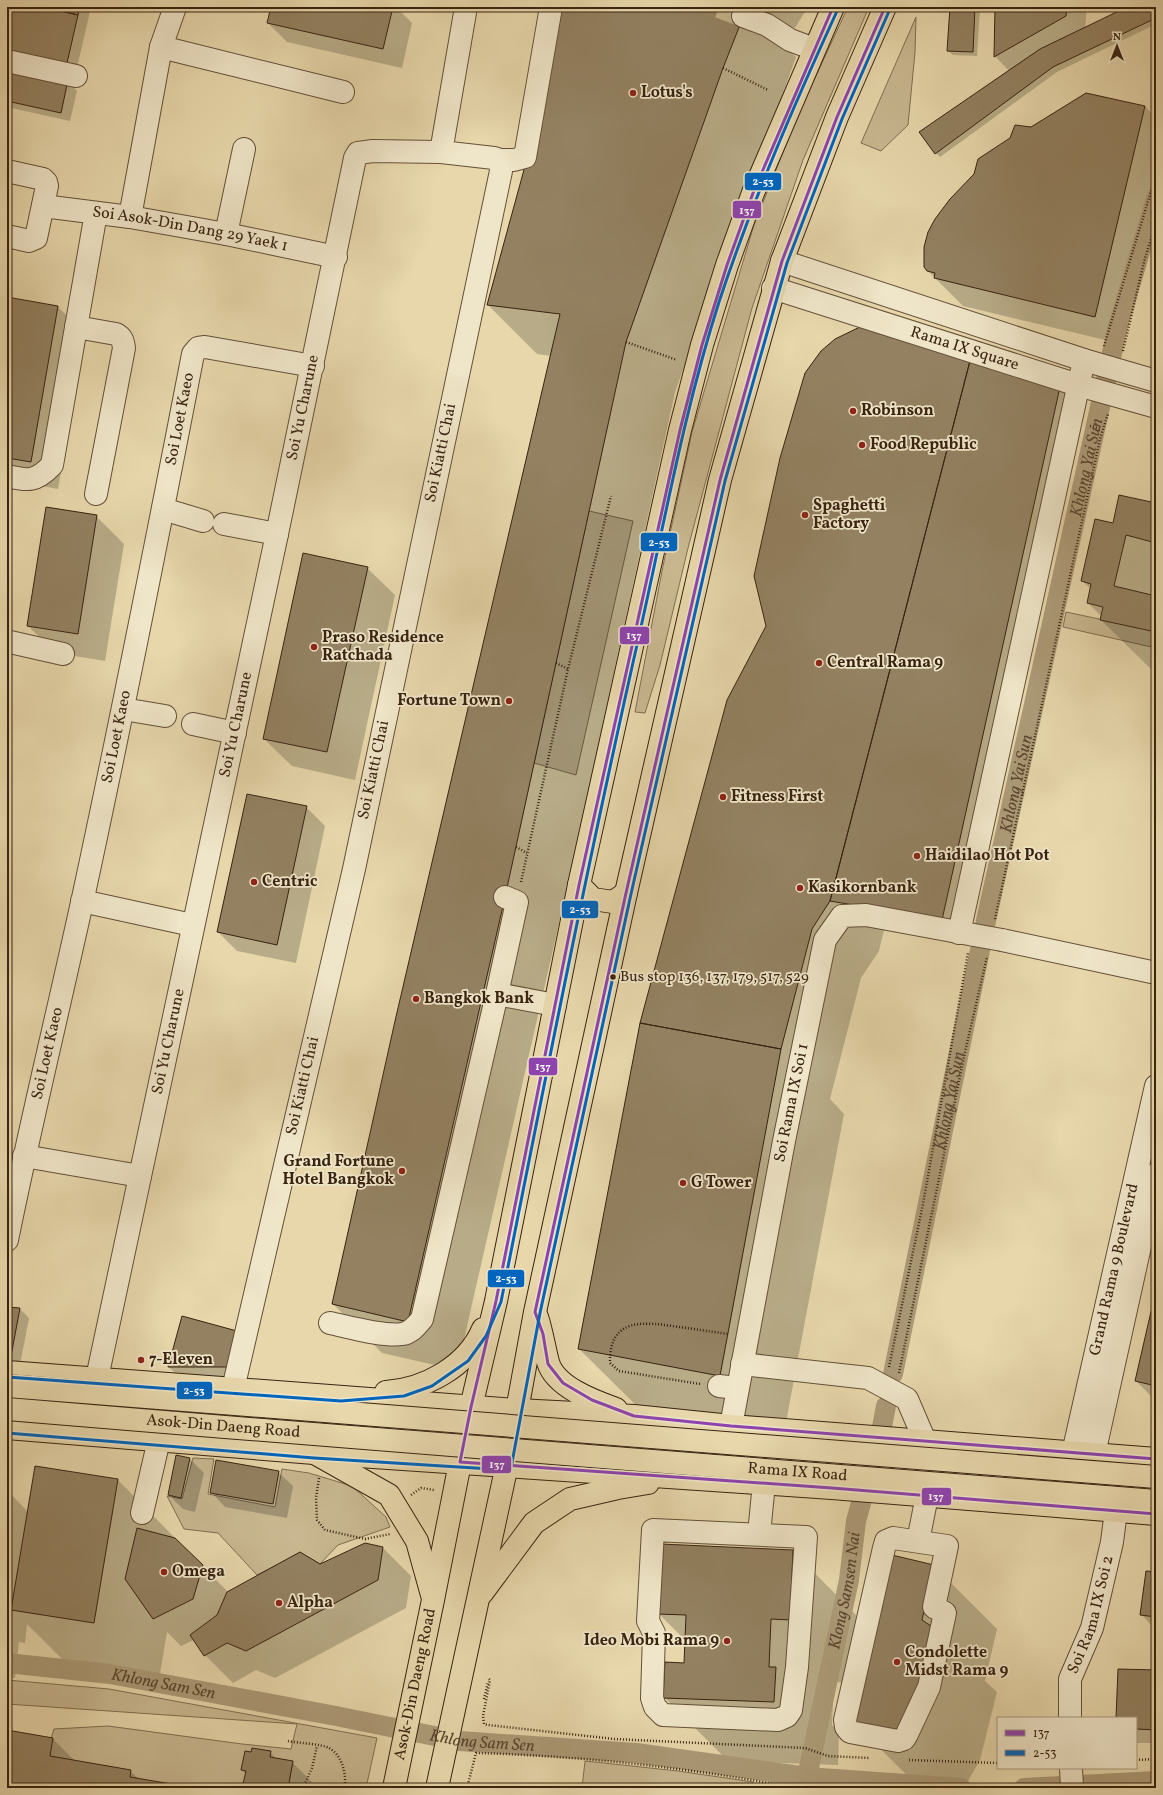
<svg xmlns="http://www.w3.org/2000/svg" width="1163" height="1795" font-family="Vollkorn,serif">
  <style>
    .green { fill: #c9b891; stroke: #816e51 }
    .shadow { fill: #0003 }
    .lines { fill: none; stroke-linecap: round; stroke-linejoin: round }
    .canal { stroke: #ac9a77; stroke-width: 20 }
    .building { fill: #938161; stroke: #392311 }
    .minor-tunnel { stroke: #c4b38c; stroke-width: 22; stroke-dasharray: 22 11; stroke-linecap: butt }
    .minor-casing { stroke: #645038; stroke-width: 24 }
    .major-casing { stroke: #392311; stroke-width: 24 }
    .path { stroke: #392311; stroke-width: 2.5; stroke-dasharray: 1 2; stroke-linecap: butt }
    .minor { stroke: #efe5c8; stroke-width: 22 }
    .major { stroke: #e7d7ab; stroke-width: 22 }
    .minor-bridge-casing { stroke: #645038; stroke-width: 24; stroke-linecap: butt }
    .major-bridge-casing { stroke: #392311; stroke-width: 24; stroke-linecap: butt }
    .minor-bridge { stroke: #efe5c8; stroke-width: 22 }
    .major-bridge { stroke: #e7d7ab; stroke-width: 22 }
    .bus-1-casing { stroke: #efe5c8; stroke-width: 6 }
    .bus-2-casing { stroke: #efe5c8; stroke-width: 6 }
    .bus-1 { stroke: #8e44ad; stroke-width: 3 }
    .bus-2 { stroke: #0065bd; stroke-width: 3 }
    .poi-dot { fill: #8f2418; stroke: #efe5c8; stroke-width: 1.5 }
    .bus-dot { fill: #392311; stroke: #efe5c8; stroke-width: 1.5 }
    .labels { text-anchor: middle; dominant-baseline: central; stroke-width: 3.5; stroke-linejoin: round; paint-order: stroke }
    .bus-label { font-size: 15px; fill: #392311; stroke: #efe5c8; text-anchor: start }
    .poi-label { font-size: 16px; font-weight: bold; fill: #392311; stroke: #efe5c8; text-anchor: start }
    .street-label { font-size: 16px; fill: #392311; stroke: #efe5c8 }
    .water-label { font-size: 17px; font-style: italic; fill: #5c4730; stroke: #efe5c8 }
    .line-badge { stroke: #efe5c8; stroke-width: 1.5 }
    .badge-label { font-size: 11px; text-anchor: middle; font-weight: bold; fill: #fff }
  </style>
  <rect width="100%" height="100%" fill="#e7d7ab"/>
  <filter id="stains"><feTurbulence type="fractalNoise" baseFrequency=".005" numOctaves="4"/><feColorMatrix values="0 0 0 0 .2 0 0 0 0 .09 0 0 0 0 .02 0 0 0 .5 -.17"/></filter>
  <radialGradient id="worn" r=".72"><stop offset=".6" stop-color="#630" stop-opacity="0"/><stop offset="1" stop-color="#630" stop-opacity=".3"/></radialGradient>
  <path class="green" d="M848 7H869L803 160 752 308 689 544 660 665 645 713 635 712 663 566 692 432 754 225 799 112Z
    M916 17 915 52 908 125 881 151 861 143Z
    M589 511 633 521 576 775 534 763Z
    M1066 612 1156 631V648L1063 627Z
    M193 1458 214 1459 208 1494 275 1507 282 1469 309 1473 352 1486 386 1517 390 1527 338 1545 320 1564 300 1553 257 1575 218 1533 184 1529 167 1496 182 1499Z
    M7 1680 109 1689 377 1738 366 1788H288L293 1761 267 1788H152L43 1766 54 1729 108 1726 242 1744 291 1749 297 1724 7 1704Z
    M585 1761 678 1771 753 1782 752 1788H582Z"/>
  <path class="shadow" d="M7 7H91L76 72 7 57Z
    M144 7H170L168 15Z
    M272 7H396L412 23 402 68 287 42 268 23Z
    M558 7H808L795 28 770 24 756 18 796 57 675 392 565 897 457 1370 382 1353 333 1304 551 356 537 354 488 305 526 166Z
    M951 7H978L980 8 977 56 953 55 948 51Z
    M996 7H1087L1085 28 1129 7H1156V24L1057 72 940 157 936 153 1009 71 995 56Z
    M7 68 68 81 77 91 70 121 7 107Z
    M1145 106 1156 118V203L1122 344 963 306 928 271 1031 128Z
    M7 298 58 307 85 334 58 489 7 480Z
    M1059 388 1078 407 961 939 885 926 879 951 861 978 830 1099 844 1114 783 1438 643 1412 579 1349 767 626Z
    M1156 504V674L1101 620 1102 617 1088 603 1091 589 1082 581 1114 524Z
    M96 516 124 544 105 661 56 653 28 626Z
    M367 568 395 595 355 780 292 766 264 739Z
    M306 807 325 826 296 963 237 951 218 932Z
    M1156 1294V1401L1136 1381Z
    M7 1308 20 1309 29 1318 20 1365 7 1364Z
    M251 1346 242 1380 183 1381 169 1367Z
    M177 1456 190 1459 204 1473 195 1512 183 1509 169 1495Z
    M35 1467 118 1480 228 1592 383 1548 411 1576 406 1608 275 1678 256 1670 233 1683 205 1655 194 1640 181 1646 167 1632 158 1686 76 1673 27 1624 25 1643 19 1642 15 1678H7V1490L28 1512Z
    M278 1472 293 1486 287 1518 225 1507 211 1492Z
    M793 1551 856 1615 853 1683 834 1682 832 1725 839 1732 838 1765 728 1761 664 1697 685 1664 686 1641 659 1614Z
    M934 1566 997 1629 985 1681 997 1692 980 1760 964 1788 919 1787 855 1724Z
    M1156 1573V1624H1150L1141 1614Z
    M1156 1671V1743H1136V1718H1117Z
    M7 1731 52 1738 75 1761 130 1771 139 1779 189 1788H7Z
    M270 1752 277 1760 292 1762 318 1788H243L246 1774 242 1770Z"/>
  <g class="lines">
    <g class="canal">
      <path id="s1" d="M893 1374 987 916 1118 326 1156 198"/>
      <path id="s2" d="M7 1663 110 1674 336 1716 459 1741 636 1753 807 1777 961 1788"/>
      <path id="s3" d="M807 1777 849 1580 856 1521 882 1427 886 1406"/>
      <path d="M1024 1788 1156 1781"/>
    </g>
  </g>
  <path class="building" d="M7 7H43L78 15 67 63 7 50Z
    M47 7H62L61 11Z
    M62 7H80L78 15 61 11Z
    M271 7H393L383 49 267 23Z
    M557 7H747L723 68 626 342 505 897 408 1322 332 1304 395 1021 560 314 487 305 525 166Z
    M950 7H975L973 52 947 51Z
    M995 7H1067L1066 16 994 57Z
    M1127 7H1156V18L1053 67 935 154 919 132 1040 49Z
    M7 67 68 80 61 113 7 101Z
    M1086 93 1145 106 1095 317 934 278 935 273 927 271 924 267V247L928 232 935 219 950 199 974 174 978 159 1010 138 1015 125 1031 127Z
    M7 297 58 306 31 462 7 458Z
    M864 325 971 357 830 901 812 929 781 1049 640 1023 727 700 766 626 754 576 780 458 805 373 821 351 835 339Z
    M971 357 1060 387 942 920 830 901Z
    M1119 495 1156 503V543L1126 535 1114 586 1156 596V632L1100 620 1103 607 1087 603 1091 584 1081 581 1095 519 1113 523Z
    M46 507 97 515 78 634 27 626Z
    M303 553 368 567 327 752 263 739Z
    M247 794 307 806 277 945 217 932Z
    M640 1023 781 1049 720 1376 578 1349Z
    M1156 1290V1386L1135 1381Z
    M7 1307 20 1308 11 1356H7Z
    M182 1316 237 1331 228 1367H168Z
    M176 1455 190 1458 181 1498 168 1495Z
    M216 1460 279 1471 273 1504 210 1493Z
    M35 1466 118 1479 94 1623 11 1610Z
    M137 1528 175 1538 203 1565 193 1599 153 1619 125 1579Z
    M365 1543 383 1547 378 1580 246 1651 227 1643 204 1656 190 1635 217 1615 227 1592 300 1552 320 1564Z
    M661 1544 793 1550 790 1620 771 1619 769 1667H776L774 1702 663 1698 665 1662 684 1663 686 1615 658 1614Z
    M892 1555 934 1565 922 1620 934 1628 917 1696 896 1733 854 1724Z
    M1146 1571 1156 1572V1617L1140 1615Z
    M1118 1669 1156 1670V1730L1136 1729V1718H1116Z
    M7 1730 53 1738 50 1756 131 1770 130 1777 195 1788H35L23 1786V1788H7Z
    M252 1748 271 1751 270 1757 293 1761 288 1788H242L246 1771 241 1770 245 1751 251 1752Z"/>
  <g class="lines">
    <path class="minor-tunnel" d="M719 7 743 16"/>
    <defs>
      <g id="minor">
        <path d="M743 16 767 25 790 40 814 49"/>
        <path d="M161 47 343 92"/>
        <path d="M7 61 76 76"/>
        <path d="M441 152 466 7"/>
        <path d="M500 160H514L525 157 551 7"/>
        <path d="M7 171 43 179 46 182 47 186 36 238 29 241 7 236"/>
        <path id="s4" d="M43 206 130 217 226 234 336 257"/>
        <path d="M130 217 161 47 175 7"/>
        <path d="M226 234 244 149"/>
        <path d="M782 261 1084 360 1156 381"/>
        <path id="s5" d="M773 288 1078 385 1156 407"/>
        <path d="M76 327 116 334C122 337 123 341 124 348L96 494"/>
        <path d="M7 476C28 481 36 482 52 465L96 213"/>
        <path d="M163 509 203 521"/>
        <path d="M224 524 277 534"/>
        <path d="M10 642 63 654"/>
        <path d="M123 709 165 716"/>
        <path d="M193 724 235 733"/>
        <path d="M505 897 517 902 497 994 555 1005"/>
        <path d="M82 901 192 925"/>
        <path d="M959 933 1084 360"/>
        <path d="M1002 940 1156 973"/>
        <path d="M24 1156 140 1176"/>
        <path id="s6" d="M7 1240C30 1126 58 1012 83 898 122 717 158 535 193 354L198 348 205 347 313 366"/>
        <path d="M330 1323C349 1327 384 1337 402 1334 411 1333 417 1325 422 1319L497 994"/>
        <path d="M742 1364 868 1378 907 1399 925 1441"/>
        <path id="s7" d="M97 1378 277 534 355 158 358 153 373 151 441 152 494 158 500 160 501 171 354 869 233 1389"/>
        <path d="M719 1386 737 1388"/>
        <path id="s8" d="M731 1426 784 1141 825 940 842 916 866 915 974 935"/>
        <path id="s9" d="M1073 1453 1156 1086"/>
        <path d="M1094 1454 1156 1174"/>
        <path d="M142 1513 159 1440"/>
        <path d="M653 1530 806 1537 797 1667 791 1710 787 1716 778 1720 663 1715 655 1707 652 1698 654 1633 648 1621Z"/>
        <path d="M759 1534 764 1483"/>
        <path d="M893 1538 947 1546 934 1607 945 1613 929 1687 907 1734 904 1739 898 1741 850 1732 846 1727 845 1720 884 1548 886 1541Z"/>
        <path d="M918 1541 927 1496"/>
        <path id="s10" d="M1070 1718V1679L1092 1628 1112 1542 1116 1511"/>
        <path d="M1071 1768 1072 1788"/>
      </g>
      <g id="major">
        <path d="M579 885 593 899 613 902 626 893"/>
        <path d="M537 1317C542 1332 544 1347 548 1362 555 1387 594 1401 616 1409"/>
        <path d="M7 1372 517 1410 634 1416 731 1426 1156 1459"/>
        <path d="M386 1392C425 1389 467 1367 483 1329"/>
        <path d="M7 1428 314 1453 832 1488 1156 1514"/>
        <path d="M318 1455 389 1495 417 1541 432 1595"/>
        <path d="M482 1593 534 1523 570 1499 618 1488 648 1483"/>
        <path id="s11" d="M394 1788 433 1600 471 1407 496 1301 579 885 680 430 702 345 727 265 753 193 833 7"/>
        <path d="M437 1788 507 1465 535 1312 626 893 720 480 782 261 837 117 885 7"/>
      </g>
    </defs>
    <use href="#minor" class="minor-casing"/>
    <use href="#major" class="major-casing"/>
    <path class="path" d="M723 68 768 90
      M626 342 677 360
      M1104 346 1156 175
      M1123 351 1145 258 1156 224
      M1090 426 1101 429
      M556 663 568 669
      M516 847 527 853
      M521 882 568 669 611 496
      M995 919 1100 439 1108 414
      M889 1367 923 1204 968 953
      M899 1373 965 1052 987 957
      M700 1384 619 1371 610 1363C609 1316 645 1322 679 1327 696 1329 712 1332 729 1334
      M319 1478 316 1498 317 1520 325 1530 365 1539 390 1534
      M411 1495 421 1488 434 1490
      M489 1679 490 1680 483 1716 484 1724 488 1725 614 1739 805 1748 828 1756 870 1758
      M484 1699 488 1682
      M288 1741C298 1743 322 1744 329 1748 343 1756 346 1774 345 1788
      M909 1760 998 1763
      M1136 1760 1156 1759
      M303 1788 312 1768 317 1746
      M467 1788 476 1753C583 1756 691 1768 796 1788"/>
    <use href="#minor" class="minor"/>
    <use href="#major" class="major"/>
    <defs>
      <path id="minor-bridge" d="M974 935 1002 940"/>
      <g id="major-bridge">
        <path d="M7 1386 1156 1477"/>
        <path id="s12" d="M7 1409 225 1427 1156 1501"/>
      </g>
    </defs>
    <use href="#minor-bridge" class="minor-bridge-casing"/>
    <use href="#major-bridge" class="major-bridge-casing"/>
    <use href="#minor-bridge" class="minor-bridge"/>
    <use href="#major-bridge" class="major-bridge"/>
    <defs>
      <path id="bus-1" d="M833 7 753 193 727 265 702 345 680 430 579 885 496 1301 471 1407 460 1462 832 1488 1156 1514
        M885 7 837 117 782 261 720 480 626 893 535 1312 543 1334 548 1364 563 1383 592 1400 634 1416 731 1426 1156 1459"/>
      <path id="bus-2" d="M7 1377 341 1401 404 1396 432 1386 468 1361 486 1336 501 1302C545 1080 589 857 639 636 664 525 684 411 719 302 752 202 794 105 838 9
        M7 1433 314 1458 507 1470 511 1468 540 1313 631 894 725 481 787 263 842 119 890 9"/>
    </defs>
    <use href="#bus-1" class="bus-1-casing"/>
    <use href="#bus-2" class="bus-2-casing"/>
    <use href="#bus-1" class="bus-1"/>
    <use href="#bus-2" class="bus-2"/>
  </g>
  <g class="poi-dot">
    <circle cx="633" cy="93" r="4"/>
    <circle cx="853" cy="411" r="4"/>
    <circle cx="862" cy="445" r="4"/>
    <circle cx="805" cy="515" r="4"/>
    <circle cx="314" cy="647" r="4"/>
    <circle cx="819" cy="663" r="4"/>
    <circle cx="509" cy="701" r="4"/>
    <circle cx="723" cy="797" r="4"/>
    <circle cx="917" cy="856" r="4"/>
    <circle cx="254" cy="882" r="4"/>
    <circle cx="800" cy="888" r="4"/>
    <circle cx="416" cy="999" r="4"/>
    <circle cx="402" cy="1171" r="4"/>
    <circle cx="683" cy="1183" r="4"/>
    <circle cx="141" cy="1360" r="4"/>
    <circle cx="164" cy="1572" r="4"/>
    <circle cx="279" cy="1603" r="4"/>
    <circle cx="727" cy="1641" r="4"/>
    <circle cx="897" cy="1662" r="4"/>
  </g>
  <circle class="bus-dot" cx="613" cy="977" r="3.5"/>
  <g class="labels">
    <g class="bus-label">
      <text x="620" y="977">Bus stop 136, 137, 179, 517, 529</text>
    </g>
    <g class="poi-label">
      <text x="641" y="93">Lotus's</text>
      <text x="861" y="411">Robinson</text>
      <text x="870" y="445">Food Republic</text>
      <text x="813" y="506">Spaghetti<tspan x="813" dy="18">Factory</tspan></text>
      <text x="322" y="638">Praso Residence<tspan x="322" dy="18">Ratchada</tspan></text>
      <text x="827" y="663">Central Rama 9</text>
      <text x="501" y="701" text-anchor="end">Fortune Town</text>
      <text x="731" y="797">Fitness First</text>
      <text x="925" y="856">Haidilao Hot Pot</text>
      <text x="262" y="882">Centric</text>
      <text x="808" y="888">Kasikornbank</text>
      <text x="424" y="999">Bangkok Bank</text>
      <text x="394" y="1162" text-anchor="end">Grand Fortune<tspan x="394" dy="18">Hotel Bangkok</tspan></text>
      <text x="691" y="1183">G Tower</text>
      <text x="149" y="1360">7-Eleven</text>
      <text x="172" y="1572">Omega</text>
      <text x="287" y="1603">Alpha</text>
      <text x="719" y="1641" text-anchor="end">Ideo Mobi Rama 9</text>
      <text x="905" y="1653">Condolette<tspan x="905" dy="18">Midst Rama 9</tspan></text>
    </g>
    <g class="street-label">
      <text stroke="none"><textPath href="#s4" startOffset="149">Soi Asok-Din Dang 29 Yaek 1</textPath></text>
      <text stroke="none"><textPath href="#s5" startOffset="201">Rama IX Square</textPath></text>
      <text stroke="none"><textPath href="#s7" startOffset="992">Soi Yu Charune</textPath></text>
      <text stroke="none"><textPath href="#s6" startOffset="839">Soi Loet Kaeo</textPath></text>
      <text transform="translate(441 453) rotate(-78)">Soi Kiatti Chai</text>
      <text stroke="none"><textPath href="#s7" startOffset="668">Soi Yu Charune</textPath></text>
      <text stroke="none"><textPath href="#s6" startOffset="515">Soi Loet Kaeo</textPath></text>
      <text transform="translate(374 770) rotate(-78)">Soi Kiatti Chai</text>
      <text stroke="none"><textPath href="#s7" startOffset="344">Soi Yu Charune</textPath></text>
      <text stroke="none"><textPath href="#s6" startOffset="191">Soi Loet Kaeo</textPath></text>
      <text transform="translate(303 1086) rotate(-77)">Soi Kiatti Chai</text>
      <text stroke="none"><textPath href="#s8" startOffset="329">Soi Rama IX Soi 1</textPath></text>
      <text stroke="none"><textPath href="#s9" startOffset="188">Grand Rama 9 Boulevard</textPath></text>
      <text stroke="none"><textPath href="#s12" startOffset="217">Asok-Din Daeng Road</textPath></text>
      <text stroke="none"><textPath href="#s12" startOffset="793">Rama IX Road</textPath></text>
      <text stroke="none"><textPath href="#s10" startOffset="107">Soi Rama IX Soi 2</textPath></text>
      <text stroke="none"><textPath href="#s11" startOffset="106">Asok-Din Daeng Road</textPath></text>
    </g>
    <g class="water-label">
      <text stroke="none"><textPath href="#s1" startOffset="927">Khlong Yai Sun</textPath></text>
      <text stroke="none"><textPath href="#s1" startOffset="603">Khlong Yai Sun</textPath></text>
      <text stroke="none"><textPath href="#s1" startOffset="279">Khlong Yai Sun</textPath></text>
      <text stroke="none"><textPath href="#s3" startOffset="190">Klong Samsen Nai</textPath></text>
      <text stroke="none"><textPath href="#s2" startOffset="158">Khlong Sam Sen</textPath></text>
      <text stroke="none"><textPath href="#s2" startOffset="482">Khlong Sam Sen</textPath></text>
    </g>
  </g>
  <g class="line-badge">
    <rect x="744" y="172" width="38" height="19" rx="4" fill="#0065bd"/>
    <rect x="732" y="200" width="30" height="19" rx="4" fill="#8e44ad"/>
    <rect x="640" y="532" width="38" height="20" rx="4" fill="#0065bd"/>
    <rect x="619" y="626" width="31" height="19" rx="4" fill="#8e44ad"/>
    <rect x="561" y="900" width="38" height="19" rx="4" fill="#0065bd"/>
    <rect x="528" y="1057" width="30" height="19" rx="4" fill="#8e44ad"/>
    <rect x="487" y="1269" width="38" height="19" rx="4" fill="#0065bd"/>
    <rect x="176" y="1381" width="37" height="19" rx="4" fill="#0065bd"/>
    <rect x="481" y="1455" width="31" height="19" rx="4" fill="#8e44ad"/>
    <rect x="921" y="1487" width="31" height="19" rx="4" fill="#8e44ad"/>
  </g>
  <g class="badge-label">
    <text x="763" y="185">2-53</text>
    <text x="747" y="214">137</text>
    <text x="659" y="546">2-53</text>
    <text x="634" y="639">137</text>
    <text x="580" y="913">2-53</text>
    <text x="543" y="1070">137</text>
    <text x="506" y="1282">2-53</text>
    <text x="194" y="1394">2-53</text>
    <text x="497" y="1468">137</text>
    <text x="936" y="1500">137</text>
  </g>
  <rect width="1163" height="1795" fill="none" stroke="#e7d7ab" stroke-width="24"/>
  <rect x="8" y="8" width="1147" height="1779" fill="none" stroke="#392311" stroke-width="2"/>
  <rect x="12" y="12" width="1139" height="1771" fill="none" stroke="#392311"/>
  <rect x="997" y="1717" width="140" height="52" fill="#efe5c8" stroke="#a6977f"/>
  <rect x="1005" y="1730" width="20" height="6" fill="#8e44ad" stroke="#a6977f"/>
  <text x="1033" y="1737" font-size="12" fill="#392311">137</text>
  <rect x="1005" y="1750" width="20" height="6" fill="#0065bd" stroke="#a6977f"/>
  <text x="1033" y="1757" font-size="12" fill="#392311">2-53</text>
  <g transform="translate(1117 46)" stroke="#efe5c8" stroke-width="3" paint-order="stroke">
  <path d="M0-3L7 15L0 10L-7 15Z" fill="#392311"/>
  <text y="-6" font-size="11" font-weight="bold" text-anchor="middle" fill="#392311">N</text>
  </g>
  <rect width="100%" height="100%" filter="url(#stains)"/>
  <rect width="100%" height="100%" fill="url(#worn)"/>
</svg>
